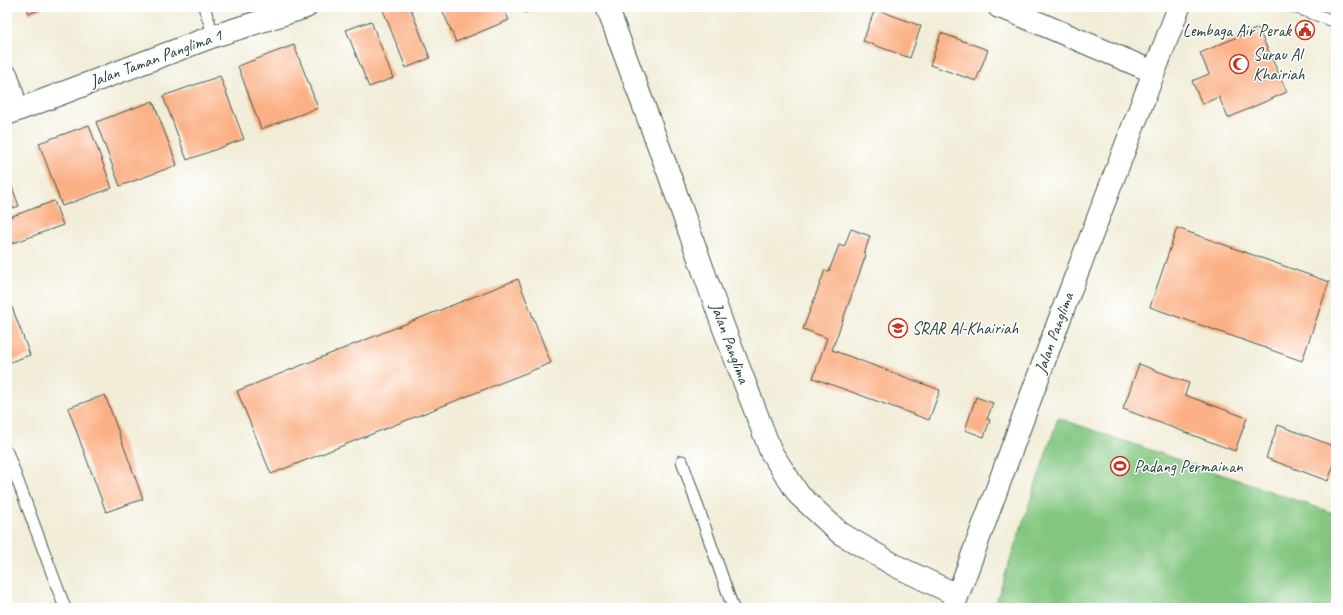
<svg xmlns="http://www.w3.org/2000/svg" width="1343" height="615" font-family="Caveat,sans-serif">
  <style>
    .green { fill: #82c680; stroke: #50825a }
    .building { fill: #fbb085 }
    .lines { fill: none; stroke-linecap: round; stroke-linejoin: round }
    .lane-casing { stroke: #3e574d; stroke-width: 13 }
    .street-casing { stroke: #3e574d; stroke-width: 24 }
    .lane { stroke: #fff; stroke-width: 11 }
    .street { stroke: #fff; stroke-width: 22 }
    .labels { text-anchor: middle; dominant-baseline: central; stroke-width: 3; stroke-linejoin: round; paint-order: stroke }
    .poi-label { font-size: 17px; fill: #1f3d34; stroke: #fff; text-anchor: start }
    .street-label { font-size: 17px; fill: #1f3d34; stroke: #fff }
  </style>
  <rect width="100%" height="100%" fill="#fff"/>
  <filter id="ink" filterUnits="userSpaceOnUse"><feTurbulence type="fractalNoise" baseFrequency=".025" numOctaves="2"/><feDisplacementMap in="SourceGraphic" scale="8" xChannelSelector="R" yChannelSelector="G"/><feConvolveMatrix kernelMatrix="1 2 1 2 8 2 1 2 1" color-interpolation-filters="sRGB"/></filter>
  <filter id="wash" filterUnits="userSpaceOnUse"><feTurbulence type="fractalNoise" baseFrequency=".012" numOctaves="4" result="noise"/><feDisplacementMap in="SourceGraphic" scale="16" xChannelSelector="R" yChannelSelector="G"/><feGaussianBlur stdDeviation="0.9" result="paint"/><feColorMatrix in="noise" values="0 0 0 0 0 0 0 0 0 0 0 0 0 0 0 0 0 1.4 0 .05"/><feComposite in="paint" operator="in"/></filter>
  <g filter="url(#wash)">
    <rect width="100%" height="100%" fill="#f1edd8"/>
    <path class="green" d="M1058 418 1336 514V608H994Z"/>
    <g id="blocks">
      <path class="building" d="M27 7H46L29 14Z
        M390 7H410L430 58 406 68 383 10Z
        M441 7H503L509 20 456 42Z
        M523 7H540L525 13Z
        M875 9 921 26 910 58 863 41Z
        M371 21 393 78 369 87 346 30Z
        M1258 28 1287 92 1228 118 1219 97 1202 104 1192 81 1209 74 1200 53Z
        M941 33 988 50 976 81 930 65Z
        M294 45 318 108 261 129 238 66Z
        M220 76 244 139 187 160 163 96Z
        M153 101 177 165 120 186 96 122Z
        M89 125 112 188 62 206 39 143Z
        M7 173 19 206 7 210Z
        M54 201 63 225 8 245 7 241V218Z
        M1177 228 1329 282 1302 361 1150 307Z
        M851 229 870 236 864 254 866 255 832 350 940 390 929 420 813 378 827 338 803 329 825 270 829 271 839 245 844 247Z
        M518 279 551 363 271 474 237 391Z
        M12 307 30 355 10 362 7 355V309Z
        M1139 364 1189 383 1185 395 1247 418 1235 451 1123 409Z
        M105 395 143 499 106 512 68 408Z
        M976 397 993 403 987 419 990 420 984 437 965 430Z
        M1278 425 1336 447V459L1328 481 1266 458Z"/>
    </g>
  </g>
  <g filter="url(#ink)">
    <use href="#blocks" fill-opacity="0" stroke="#3e574d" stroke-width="1"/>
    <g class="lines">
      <defs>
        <path id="lane" d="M204 7 214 36
          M1295 7 1336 22
          M7 452 65 608
          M682 461 733 608"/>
        <path id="street" d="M607 7 669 174 723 326 771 452 799 495 840 533 896 566 957 595
          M999 7 1013 12 1154 72
          M7 76 17 110
          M7 114 214 36 306 7
          M953 608 1067 299 1179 7"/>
      </defs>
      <use href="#lane" class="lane-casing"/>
      <use href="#street" class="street-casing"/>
      <use href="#lane" class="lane"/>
      <use href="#street" class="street"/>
    </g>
  </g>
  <defs>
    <symbol id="civic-ring" viewBox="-11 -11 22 22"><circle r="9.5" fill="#fff" stroke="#c8321e" stroke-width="1.5"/><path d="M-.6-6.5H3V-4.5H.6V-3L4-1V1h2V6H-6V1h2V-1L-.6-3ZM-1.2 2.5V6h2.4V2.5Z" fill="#c8321e"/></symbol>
    <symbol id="mosque-ring" viewBox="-11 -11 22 22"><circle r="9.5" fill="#fff" stroke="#c8321e" stroke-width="1.5"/><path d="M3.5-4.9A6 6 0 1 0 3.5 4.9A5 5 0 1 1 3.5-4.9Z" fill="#c8321e"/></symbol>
    <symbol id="school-ring" viewBox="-11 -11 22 22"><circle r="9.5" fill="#fff" stroke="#c8321e" stroke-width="1.5"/><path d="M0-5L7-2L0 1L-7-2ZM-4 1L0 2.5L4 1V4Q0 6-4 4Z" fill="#c8321e"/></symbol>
    <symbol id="stadium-ring" viewBox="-11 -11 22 22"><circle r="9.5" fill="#fff" stroke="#c8321e" stroke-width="1.5"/><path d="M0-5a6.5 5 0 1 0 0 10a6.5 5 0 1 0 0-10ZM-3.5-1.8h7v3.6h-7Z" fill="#c8321e"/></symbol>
  </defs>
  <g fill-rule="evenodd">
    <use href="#civic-ring" x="1294" y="19" width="22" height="22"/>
    <use href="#mosque-ring" x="1228" y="53" width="22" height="22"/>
    <use href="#school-ring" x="887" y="317" width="22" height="22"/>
    <use href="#stadium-ring" x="1109" y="455" width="22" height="22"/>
  </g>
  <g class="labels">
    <g class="poi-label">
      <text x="1291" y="30" text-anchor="end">Lembaga Air Perak</text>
      <text x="1253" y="54">Surau Al<tspan x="1253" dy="20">Khairiah</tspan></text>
      <text x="912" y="328">SRAR Al-Khairiah</text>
      <text x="1134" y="466">Padang Permainan</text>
    </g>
    <g class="street-label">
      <text transform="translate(156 58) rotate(-20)">Jalan Taman Panglima 1</text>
      <text transform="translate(1054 333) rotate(-70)">Jalan Panglima</text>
      <text transform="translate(730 343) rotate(70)">Jalan Panglima</text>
    </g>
  </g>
  <rect width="1343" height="615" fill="none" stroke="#fff" stroke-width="24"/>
</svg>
